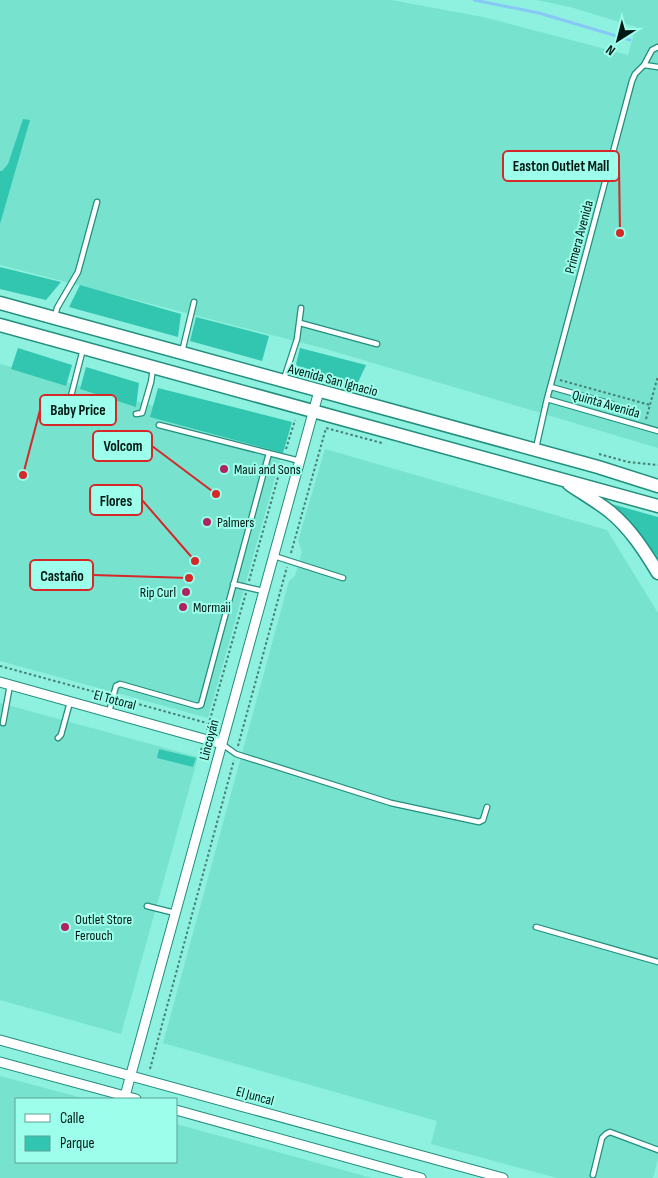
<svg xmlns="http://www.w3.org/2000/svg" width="658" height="1178" font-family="'Sofia Sans Condensed',sans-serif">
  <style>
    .built { fill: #77e3cf }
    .green { fill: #32c6b1 }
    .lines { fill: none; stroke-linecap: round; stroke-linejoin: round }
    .stream { stroke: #87c8f6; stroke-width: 3 }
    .lane-casing { stroke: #238e7e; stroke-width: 7 }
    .street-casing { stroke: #238e7e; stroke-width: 11 }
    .secondary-casing { stroke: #238e7e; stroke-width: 15 }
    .path { stroke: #447f74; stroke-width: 2; stroke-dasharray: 2.5 2.5; stroke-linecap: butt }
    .lane { stroke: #fff; stroke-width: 4.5 }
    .street { stroke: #fff; stroke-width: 9 }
    .secondary { stroke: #fff; stroke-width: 12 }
    .poi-dot { fill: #af235f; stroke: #9cfeeb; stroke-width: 2 }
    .labels { text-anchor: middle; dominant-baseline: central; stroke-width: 4; stroke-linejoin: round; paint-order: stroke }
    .street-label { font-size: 14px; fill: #001813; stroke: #9cfeeb }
    .poi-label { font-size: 14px; fill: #001813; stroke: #9cfeeb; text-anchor: start }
    .leader { fill: none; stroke: #d62828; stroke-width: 2 }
    .callout-dot { fill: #d62828; stroke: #9cfeeb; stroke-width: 2 }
    .callout { fill: #9cfeeb; stroke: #d62828; stroke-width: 2 }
    .callout-label { font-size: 15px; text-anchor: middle; font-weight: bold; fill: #001813 }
  </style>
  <rect width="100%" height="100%" fill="#8ef0de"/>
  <path class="built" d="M0 0H391L483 17 628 55 636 27 570 7 536 0H658V448L326 349 0 265Z
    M0 364 285 442 208 718 0 661Z
    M325 449 607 530 658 613V1159L653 1178H557L431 1144 437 1121 163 1043 289 581 295 576 302 552 298 541Z
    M0 703 198 757 121 1034 0 1000Z
    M0 1076 86 1099H16V1162H176V1124L372 1178H0Z"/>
  <path class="green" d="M23 119 30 120 0 224V171H2L8 164Z
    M0 267 61 282 46 300 0 289Z
    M80 285 181 314 178 337 69 307Z
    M196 317 269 336 262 361 190 341Z
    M18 348 72 365 66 386 11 369Z
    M300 348 366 365 355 389 305 376 296 364Z
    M86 367 139 383 136 407 80 389Z
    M158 388 292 422 283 453 150 417Z
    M608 503 658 517V565Z
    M159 749 196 758 193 767 157 758Z"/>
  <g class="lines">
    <path class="stream" d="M474 0 539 13 630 40"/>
    <defs>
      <path id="lane" d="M644 65 652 50 658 47
        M55 317 57 308 78 272 97 202
        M300 323 377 344
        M182 352 194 302
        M284 379 297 339 301 308
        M551 387 612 404
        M71 396 83 349
        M547 399 658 431
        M136 414 142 413 151 382 153 368
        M159 425 300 461
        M536 448 547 399 632 81 635 74 644 65 658 67
        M274 556 343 578
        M233 584 263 591
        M109 712 116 686 120 684 197 706 201 705 269 453
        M3 723 10 685
        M58 738 61 735 70 702
        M222 744 236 754 391 803 479 822 483 820 487 807
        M147 906 175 913
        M536 927 658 962
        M593 1175 602 1138 606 1134 610 1132 658 1150"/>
      <path id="street" d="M0 682 222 744
        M0 1040 503 1178
        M0 1062 136 1099
        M125 1096 319 391
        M176 1110 421 1178"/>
      <path id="secondary" d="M0 303 598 467 658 486
        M0 325 658 506
        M569 484C582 493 596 501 609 511 630 528 644 550 658 573"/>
    </defs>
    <use href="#lane" class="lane-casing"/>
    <use href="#street" class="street-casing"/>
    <use href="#secondary" class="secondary-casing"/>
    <path class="path" d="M560 380 650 405
      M646 419 658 376
      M286 449 295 420
      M599 454 628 462 658 465
      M291 553 326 428 382 443
      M249 581 282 463
      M0 666 106 695
      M120 699 207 723
      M207 730 246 593
      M238 746 287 567
      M200 755 202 747
      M150 1069 234 760"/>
    <use href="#lane" class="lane"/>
    <use href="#street" class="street"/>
    <use href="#secondary" class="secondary"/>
  </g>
  <g class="poi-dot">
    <circle cx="224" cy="469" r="5"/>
    <circle cx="207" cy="522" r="5"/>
    <circle cx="186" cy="592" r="5"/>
    <circle cx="183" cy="607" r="5"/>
    <circle cx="65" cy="927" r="5"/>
  </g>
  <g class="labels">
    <g class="street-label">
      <text transform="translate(579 237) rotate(-75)">Primera Avenida</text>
      <text transform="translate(333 380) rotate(15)">Avenida San Ignacio</text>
      <text transform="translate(606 404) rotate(16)">Quinta Avenida</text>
      <text transform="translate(115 700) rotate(15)">El Totoral</text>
      <text transform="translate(209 740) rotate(-75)">Lincoyán</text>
      <text transform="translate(255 1096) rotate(15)">El Juncal</text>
    </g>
    <g class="poi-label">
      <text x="234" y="469">Maui and Sons</text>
      <text x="217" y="522">Palmers</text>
      <text x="176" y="592" text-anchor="end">Rip Curl</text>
      <text x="193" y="607">Mormaii</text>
      <text x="75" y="919">Outlet Store<tspan x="75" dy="16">Ferouch</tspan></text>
    </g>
  </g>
  <path class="leader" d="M620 233L619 166M23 475L40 410M216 494L152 446M195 561L142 500M189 578L93 575"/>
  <g class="callout-dot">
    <circle cx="620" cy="233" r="5"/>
    <circle cx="23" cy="475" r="5"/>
    <circle cx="216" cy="494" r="5"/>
    <circle cx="195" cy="561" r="5"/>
    <circle cx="189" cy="578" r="5"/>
  </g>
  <g class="callout">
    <rect x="503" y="151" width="116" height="30" rx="5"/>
    <rect x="40" y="395" width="76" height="30" rx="5"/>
    <rect x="93" y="431" width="59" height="30" rx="5"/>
    <rect x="90" y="485" width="52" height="30" rx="5"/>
    <rect x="30" y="560" width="63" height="30" rx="5"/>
  </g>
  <g class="callout-label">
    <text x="561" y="171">Easton Outlet Mall</text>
    <text x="78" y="415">Baby Price</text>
    <text x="123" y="451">Volcom</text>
    <text x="116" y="506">Flores</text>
    <text x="62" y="581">Castaño</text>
  </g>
  <rect x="15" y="1098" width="162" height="65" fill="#9cfeeb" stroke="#5ea295"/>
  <rect x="25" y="1114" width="25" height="8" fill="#ffffff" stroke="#5ea295"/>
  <text x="60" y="1123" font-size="15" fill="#001813">Calle</text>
  <rect x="25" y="1136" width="25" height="15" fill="#32c6b1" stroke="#5ea295"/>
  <text x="60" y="1148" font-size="15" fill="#001813">Parque</text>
  <g transform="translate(618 40) rotate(216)" stroke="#9cfeeb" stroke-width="4" paint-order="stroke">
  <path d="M0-4L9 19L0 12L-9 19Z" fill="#001813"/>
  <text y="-8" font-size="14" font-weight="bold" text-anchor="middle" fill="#001813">N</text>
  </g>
</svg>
